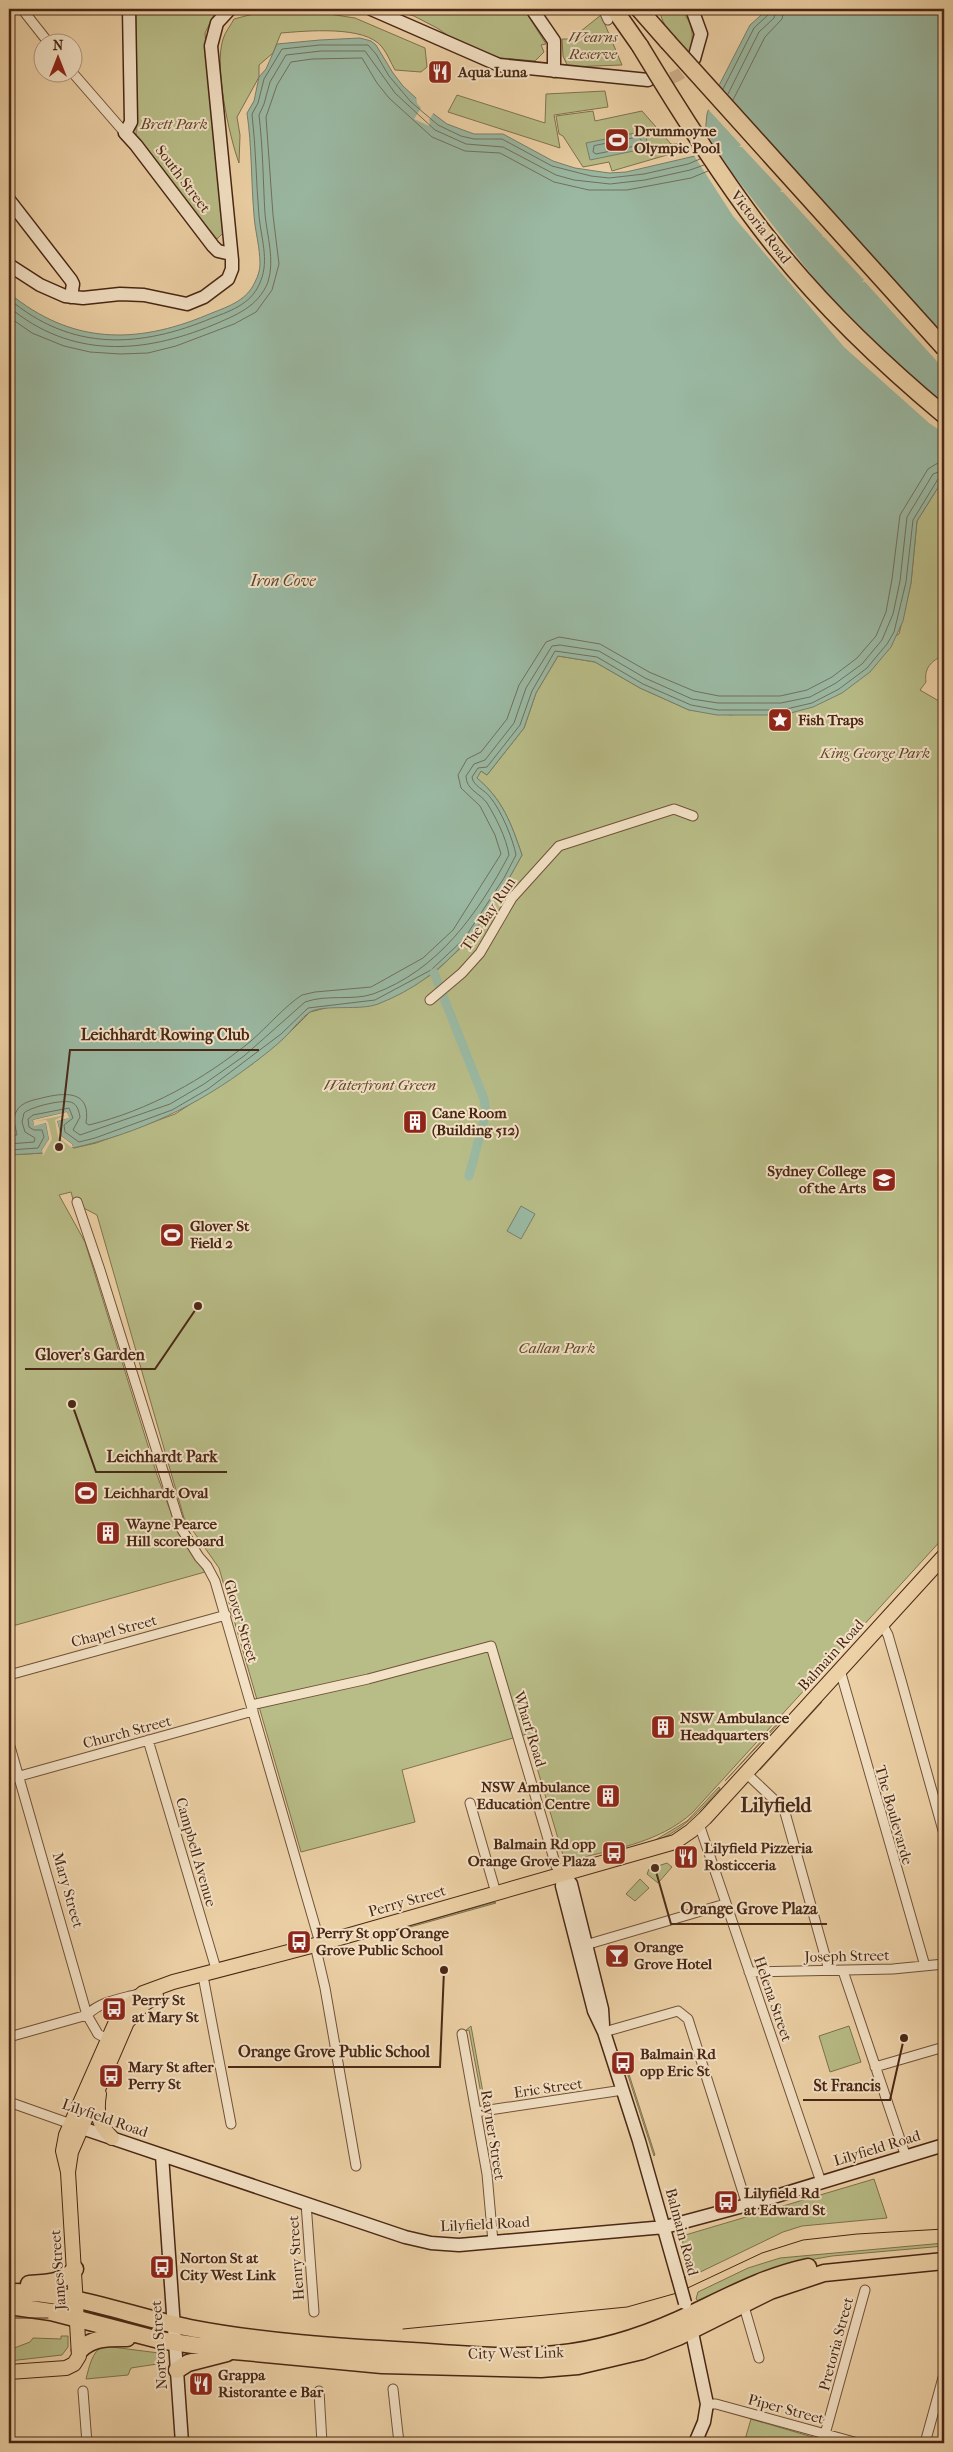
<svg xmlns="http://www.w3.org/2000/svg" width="953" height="2452" font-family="'IM FELL French Canon',serif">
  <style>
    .green { fill: #b8bc87; stroke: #80724e }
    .water { fill: #9ab8a2; stroke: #7a7e6a }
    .pier { fill: #edd1a6 }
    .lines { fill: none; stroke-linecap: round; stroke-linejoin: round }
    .shore { stroke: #72705c; stroke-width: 1 }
    .canal { stroke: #9ab8a2; stroke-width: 9 }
    .secondary-tunnel { stroke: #ccaf89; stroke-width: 12; stroke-dasharray: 12 6; stroke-linecap: butt }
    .street-casing { stroke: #725239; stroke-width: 11 }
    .secondary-casing { stroke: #492715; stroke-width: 15 }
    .primary-casing { stroke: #492715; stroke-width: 16 }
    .highway-casing { stroke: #492715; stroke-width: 19 }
    .street { stroke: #f3e1c5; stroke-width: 9 }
    .secondary { stroke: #f3e1c5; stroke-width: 12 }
    .primary { stroke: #edd1a6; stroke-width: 14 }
    .highway { stroke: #edd1a6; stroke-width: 16 }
    .tram { stroke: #492715; stroke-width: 1 }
    .secondary-bridge-casing { stroke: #492715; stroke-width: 15; stroke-linecap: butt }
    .highway-bridge-casing { stroke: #492715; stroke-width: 19; stroke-linecap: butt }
    .secondary-bridge { stroke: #f3e1c5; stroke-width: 12 }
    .highway-bridge { stroke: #edd1a6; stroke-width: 16 }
    .labels { text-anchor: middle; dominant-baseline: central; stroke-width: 4; stroke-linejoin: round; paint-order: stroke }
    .park-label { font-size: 15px; font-style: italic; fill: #5f452c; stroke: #f3e1c5 }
    .poi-label { font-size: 15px; font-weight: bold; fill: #492715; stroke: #f3e1c5; text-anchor: start }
    .street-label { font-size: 15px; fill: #492715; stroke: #f3e1c5 }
    .water-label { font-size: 16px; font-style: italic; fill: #594431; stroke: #f3e1c5 }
    .district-label { font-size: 20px; font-weight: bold; fill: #492715; stroke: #f3e1c5 }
    .leader { fill: none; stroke: #492715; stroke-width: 2 }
    .callout-dot { fill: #492715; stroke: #f3e1c5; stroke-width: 2 }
    .callout-label { font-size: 16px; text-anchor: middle; font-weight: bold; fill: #492715; stroke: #f3e1c5; stroke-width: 4; stroke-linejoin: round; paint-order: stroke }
  </style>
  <rect width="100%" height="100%" fill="#edd1a6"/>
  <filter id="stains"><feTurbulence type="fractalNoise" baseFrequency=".004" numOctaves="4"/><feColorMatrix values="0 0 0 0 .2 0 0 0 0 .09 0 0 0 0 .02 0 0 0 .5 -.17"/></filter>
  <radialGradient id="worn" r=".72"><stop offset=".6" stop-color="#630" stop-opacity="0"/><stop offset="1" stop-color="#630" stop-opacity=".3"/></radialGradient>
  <path class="green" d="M136 9H217L205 33 223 233 217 239 136 139Z
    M388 9H524L546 44 541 45 544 52 535 61 501 58 462 45 437 28 414 16Z
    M660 9H680C693 23 695 36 689 54 679 42 660 26 660 9Z
    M261 12 329 14 355 18 425 48 427 67 421 72 395 70C391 63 387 53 382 47 365 25 306 31 281 33L273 53 259 65V77L237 117 240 135 239 163C229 136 214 66 223 39 225 32 231 25 234 19Z
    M601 15 622 65 568 67 563 56 562 39H571Z
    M605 91 608 107 554 115 560 148 448 112 457 95 545 123 546 94Z
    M593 111 595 121 642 111 671 144H680L684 150 612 171 609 162 583 167 563 136 559 134 556 116Z
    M944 478V655C931 661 924 668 926 682L920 690 944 704V1537L693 1812C659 1844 608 1850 565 1862L527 1734 402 1770 415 1822 301 1852 219 1568 184 1518 97 1215 74 1203 71 1192 59 1195 85 1242 157 1475 177 1529 205 1572 9 1627V1155L43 1153 33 1120 67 1112 74 1148 96 1143 175 1114 251 1065 284 1038 310 1012 412 986 434 973 467 942 508 880 522 855C512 826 502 797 476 778L481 771 487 775 524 728 536 693 558 656 595 662 640 688 689 710 732 715 899 634 911 583 917 521Z
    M821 1701 822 1702 760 1770 759 1769Z
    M782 1718 783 1719 725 1781Z
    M719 1787 720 1789C700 1810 681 1833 652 1842L687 1821Z
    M667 1863 672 1867 658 1883 647 1874 649 1869Z
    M640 1879 649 1888 635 1901 626 1894Z
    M495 1902 496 1903 371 1938 370 1937Z
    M471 2026 484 2098 482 2099 469 2030 465 2031Z
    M849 2026 861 2062 830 2072 819 2036Z
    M625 2062 655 2155 654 2156 624 2063Z
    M874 2179 887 2218 802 2226 783 2232 692 2276 686 2266 682 2236Z
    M944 2243V2246L832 2256 798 2262 701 2303 696 2299 698 2292 748 2268 780 2258Z
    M61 2336H68V2347L62 2355 9 2361V2350L30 2342 33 2338 61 2339Z
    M104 2346 159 2353 164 2363 131 2368 128 2375 86 2379C89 2368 92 2350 104 2346Z
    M751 2419 833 2443H744Z"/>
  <path class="water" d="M768 9H944V478L917 521 911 583 903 621 891 647 870 672 842 693 813 707 783 715H717L689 710 640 688 595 662 558 656 536 693 524 728 487 775 481 771 477 778C503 800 511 823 522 855 487 920 450 976 378 1004 360 1011 324 1004 310 1012 301 1018 293 1029 286 1036 275 1047 263 1056 251 1065 197 1106 139 1133 73 1148L72 1144 61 1136 57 1121 68 1118 67 1112 33 1120 34 1125 46 1123 49 1139 42 1150 43 1153 9 1155V293C71 344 135 345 207 315 226 307 246 302 255 282 258 276 260 270 260 264 260 247 255 231 254 215 251 181 252 147 247 113L254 101 259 77 266 69 277 44 320 40 360 38 371 41 376 45 393 73 403 86 431 112 447 124 474 134H503L553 161 575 168 609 173 626 172 695 156 704 145 707 114 712 99 750 25Z
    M645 131 648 148 590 160 586 143Z
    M521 1206 535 1214 521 1239 507 1231Z"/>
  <path class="pier" d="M718 83 880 265H883L882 267 921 311H925L923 313 944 336V369L865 282H862L864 280 824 237H822L823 236 783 192H780L782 190 742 147H739L741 145 706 107Z
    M416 96 434 112 429 120 430 122 429 126 414 119 421 108 417 103Z
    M703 128 733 174 820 286 898 364 944 404V433L929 423 844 347 733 216 693 154 698 152 702 145Z
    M67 1112 69 1118 57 1121 61 1136 72 1144 73 1147H71L58 1137 55 1120 65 1115 36 1121 46 1120 48 1122 52 1139 43 1156 42 1150 49 1139 46 1123 34 1126 33 1120Z"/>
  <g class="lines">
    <path class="shore" d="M723 89 754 28 769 14 770 9
      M728 94 759 32 774 18 776 9
      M733 100 765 37 782 19 784 9
      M639 137 642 142 640 145 596 154 593 152 594 146Z
      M9 299C72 352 140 348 212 318 233 310 253 303 261 280 269 260 261 237 259 216 256 182 256 148 252 114L258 103 264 79 282 49 320 45H368L376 54 389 76 411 102 438 125 461 136 474 139H502L552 166 591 176 609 178 644 174 688 164 700 159
      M9 307C71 359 143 354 213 325 236 315 258 307 268 282 275 260 267 236 265 214 263 181 263 148 259 115L264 104 270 82 286 55 321 51H365L395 93 435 130 466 144 503 147 556 175 574 180 610 184 645 180 690 170 704 165
      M9 317 32 333 64 346 90 352 120 354 148 353 176 346 234 324 256 312 272 290 279 264 273 215 266 117 277 85 291 62 312 59 362 58 377 83 389 98 432 137 465 151 500 153 554 182 589 190H627L691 178 708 171
      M9 1136 17 1135C16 1128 12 1120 16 1112 21 1101 35 1100 46 1097 68 1092 91 1092 86 1123L89 1125C149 1110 203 1080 251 1041 266 1028 286 1005 302 995L315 992 371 987 423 958 453 930 501 854 495 835 480 806 461 788 458 775 467 759 481 752 507 719 519 685 546 642 559 637 600 644 649 672 694 691 719 696H780L807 690 832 677 857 658 876 636 886 612 892 579 900 515 928 469 936 464 944 462
      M9 1144 34 1142 35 1138 25 1132 22 1122 24 1113C30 1107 66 1098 73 1103 78 1106 79 1112 80 1117L73 1130 80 1135 170 1104 204 1084 244 1056 305 1002C327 994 352 1001 373 994 439 970 478 913 509 855 506 837 496 818 487 803 480 793 466 790 466 776L474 764 485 760 514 723 526 688 552 646 560 645 599 651 645 678 692 699 718 703H781L810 697 836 683 862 664 882 640 893 614 900 581 907 517 933 474 944 470
      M9 1150 38 1148 44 1137 42 1130H34L29 1127 28 1119 33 1115 69 1108 73 1118 64 1125 65 1132 79 1142 95 1138 172 1110 208 1089 281 1034 308 1008 375 1000 431 970 464 939 504 878 516 855C513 839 501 810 490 797 485 790 473 786 472 777L478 768 487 767 520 725 532 691 555 651 597 657 643 684 691 705 718 710H782L812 703 839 689 867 668 887 644 894 632 906 582 913 520 938 479 944 476"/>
    <path class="canal" d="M434 973 484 1099 486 1113 469 1176"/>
    <path class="secondary-tunnel" d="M653 80C672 81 684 75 694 59"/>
    <defs>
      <path id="street" d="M22 9 48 42
        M603 9 608 20
        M72 72 125 133
        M430 1000 462 973 480 953 512 898 559 846 674 809 693 816
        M77 1202 100 1270 181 1528 199 1557 207 1566 215 1581 320 1943
        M882 1624 888 1635 901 1680 944 1834
        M840 1670 925 1966
        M9 1675 226 1615
        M251 1705 368 1679 491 1646 556 1866 563 1874
        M148 1740 217 1972
        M9 1743 87 2015 98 2034 111 2041
        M746 1773 784 1809 829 1970
        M9 1779 253 1711
        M470 1803 496 1893
        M699 1824 821 2182
        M315 1945 325 1988 356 2166
        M582 1946 725 1904
        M843 1971 906 2157
        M749 1972 893 1969 944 1964
        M203 1976 231 2124
        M604 2032 678 2011 688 2019 747 2205
        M462 2034 487 2174 493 2242
        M9 2037 87 2015C101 2001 120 1999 138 1994
        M875 2067 944 2047
        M9 2102 71 2124
        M476 2112 623 2090
        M306 2203 314 2312
        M743 2303 759 2358
        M393 2389 399 2443
        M83 2391 87 2443
        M319 2391 322 2443
        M707 2404H716L858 2443
        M825 2434 865 2290
        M925 2443 944 2374"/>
      <path id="secondary" d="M129 9 131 122 125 133 136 145 213 246 218 251 231 254
        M371 9 499 65 648 80
        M532 9 554 41V71
        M692 9 701 34 694 59
        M9 200 71 280 73 284 71 297
        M9 265 40 285 65 296 83 298 120 294 144 295 187 304 204 297 228 279 232 269V260L211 46 217 23 230 9
        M563 1874 562 1886 594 2011 604 2032 639 2141 678 2278
        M563 1874 571 1884 602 2009 603 2025
        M73 2125 405 2237 431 2243 459 2245 665 2227 747 2205 944 2145
        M162 2155 182 2443
        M690 2323 707 2404 704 2422 695 2443"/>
      <path id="primary" d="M99 2094C96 2113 98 2124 112 2138
        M68 2172 63 2151 66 2135 115 2024 128 2006 143 1993 173 1982 315 1945 675 1842 691 1831 705 1818 944 1556
        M9 2372 66 2368 74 2364 79 2356 68 2172 71 2152 127 2022 144 2004 156 1996"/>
      <path id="highway" d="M614 9 640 46
        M639 9 668 42
        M29 2284C47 2283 63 2283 75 2269
        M9 2292C71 2291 130 2316 190 2328 263 2342 338 2347 412 2351 459 2354 508 2359 556 2354 598 2350 640 2337 678 2320 722 2300 761 2277 808 2267
        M9 2306 51 2312 159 2340 234 2351 382 2365 541 2369 578 2366 642 2351 678 2337 770 2291 824 2273 944 2261
        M80 2350C93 2337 109 2338 127 2338
        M177 2370 188 2363 227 2353"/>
    </defs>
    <use href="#street" class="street-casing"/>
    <use href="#secondary" class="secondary-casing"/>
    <use href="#primary" class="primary-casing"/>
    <use href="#highway" class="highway-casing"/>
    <use href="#street" class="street"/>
    <use href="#secondary" class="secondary"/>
    <use href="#primary" class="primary"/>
    <use href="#highway" class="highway"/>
    <path class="tram" d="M9 2318H48
      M403 2329 627 2307 677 2293 762 2253 803 2240 857 2234 944 2229"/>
    <defs>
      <path id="secondary-bridge" d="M678 2278 685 2303"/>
      <path id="highway-bridge" d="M668 42 944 348
        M640 46C678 109 717 171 761 229 814 298 878 360 944 415"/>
    </defs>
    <use href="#secondary-bridge" class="secondary-bridge-casing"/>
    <use href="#highway-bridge" class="highway-bridge-casing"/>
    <use href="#secondary-bridge" class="secondary-bridge"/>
    <use href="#highway-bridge" class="highway-bridge"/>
  </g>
  <defs>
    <symbol id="restaurant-square" viewBox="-11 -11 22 22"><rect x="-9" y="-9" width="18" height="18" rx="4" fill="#8f2418" stroke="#f3e1c5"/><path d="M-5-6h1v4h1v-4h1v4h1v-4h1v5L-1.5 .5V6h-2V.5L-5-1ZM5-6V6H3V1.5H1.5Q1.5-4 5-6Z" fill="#fff"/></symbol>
    <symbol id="stadium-square" viewBox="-11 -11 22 22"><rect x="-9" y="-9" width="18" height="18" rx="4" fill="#8f2418" stroke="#f3e1c5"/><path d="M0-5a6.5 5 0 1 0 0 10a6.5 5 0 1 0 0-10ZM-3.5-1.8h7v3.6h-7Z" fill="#fff"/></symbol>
    <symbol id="sight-square" viewBox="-11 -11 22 22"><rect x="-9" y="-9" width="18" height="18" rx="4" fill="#8f2418" stroke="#f3e1c5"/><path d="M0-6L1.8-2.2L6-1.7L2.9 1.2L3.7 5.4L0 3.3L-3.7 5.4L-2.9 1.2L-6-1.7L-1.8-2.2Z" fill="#fff"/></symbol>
    <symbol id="building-square" viewBox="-11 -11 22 22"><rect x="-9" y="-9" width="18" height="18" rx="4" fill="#8f2418" stroke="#f3e1c5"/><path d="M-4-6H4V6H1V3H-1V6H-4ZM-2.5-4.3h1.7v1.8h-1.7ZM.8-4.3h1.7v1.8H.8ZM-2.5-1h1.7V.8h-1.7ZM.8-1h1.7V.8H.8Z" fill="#fff"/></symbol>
    <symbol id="university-square" viewBox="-11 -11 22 22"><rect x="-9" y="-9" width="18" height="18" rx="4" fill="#8f2418" stroke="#f3e1c5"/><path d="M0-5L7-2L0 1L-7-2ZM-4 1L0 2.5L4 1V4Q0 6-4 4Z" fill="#fff"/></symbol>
    <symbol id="bus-square" viewBox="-11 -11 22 22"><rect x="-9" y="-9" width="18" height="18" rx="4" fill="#8f2418" stroke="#f3e1c5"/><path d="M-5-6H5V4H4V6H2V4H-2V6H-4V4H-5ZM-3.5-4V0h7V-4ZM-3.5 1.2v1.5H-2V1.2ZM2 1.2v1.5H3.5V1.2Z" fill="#fff"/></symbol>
    <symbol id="bar-square" viewBox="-11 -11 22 22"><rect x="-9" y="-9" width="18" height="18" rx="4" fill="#8f2418" stroke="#f3e1c5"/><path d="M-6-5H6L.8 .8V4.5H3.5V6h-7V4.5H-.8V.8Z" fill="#fff"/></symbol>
  </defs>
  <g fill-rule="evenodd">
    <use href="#restaurant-square" x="426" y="58" width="28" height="28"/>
    <use href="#stadium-square" x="603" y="126" width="28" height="28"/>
    <use href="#sight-square" x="766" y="706" width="28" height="28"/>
    <use href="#building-square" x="401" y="1108" width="28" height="28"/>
    <use href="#university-square" x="870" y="1166" width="28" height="28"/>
    <use href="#stadium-square" x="158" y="1221" width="28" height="28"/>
    <use href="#stadium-square" x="72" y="1479" width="28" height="28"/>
    <use href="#building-square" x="94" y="1519" width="28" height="28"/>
    <use href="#building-square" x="649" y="1713" width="28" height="28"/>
    <use href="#building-square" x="594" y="1782" width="28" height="28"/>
    <use href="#bus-square" x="600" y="1839" width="28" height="28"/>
    <use href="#restaurant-square" x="672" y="1843" width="28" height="28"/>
    <use href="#bus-square" x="285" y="1928" width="28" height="28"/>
    <use href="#bar-square" x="603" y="1942" width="28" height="28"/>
    <use href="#bus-square" x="100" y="1995" width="28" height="28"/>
    <use href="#bus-square" x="609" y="2049" width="28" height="28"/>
    <use href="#bus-square" x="97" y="2062" width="28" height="28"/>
    <use href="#bus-square" x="712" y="2188" width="28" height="28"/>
    <use href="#bus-square" x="148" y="2253" width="28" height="28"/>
    <use href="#restaurant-square" x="187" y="2370" width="28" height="28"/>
  </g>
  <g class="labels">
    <g class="park-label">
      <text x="593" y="37">Wearns<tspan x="593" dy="17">Reserve</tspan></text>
      <text x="174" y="124">Brett Park</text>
      <text x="875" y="753">King George Park</text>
      <text x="380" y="1085">Waterfront Green</text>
      <text x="557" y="1348">Callan Park</text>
    </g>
    <g class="poi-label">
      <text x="458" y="72">Aqua Luna</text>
      <text x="634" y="131">Drummoyne<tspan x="634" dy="17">Olympic Pool</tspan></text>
      <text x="798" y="720">Fish Traps</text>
      <text x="432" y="1113">Cane Room<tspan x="432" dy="17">(Building 512)</tspan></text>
      <text x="866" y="1171" text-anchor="end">Sydney College<tspan x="866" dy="17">of the Arts</tspan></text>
      <text x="190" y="1226">Glover St<tspan x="190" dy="17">Field 2</tspan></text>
      <text x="104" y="1493">Leichhardt Oval</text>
      <text x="126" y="1524">Wayne Pearce<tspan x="126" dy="17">Hill scoreboard</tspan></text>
      <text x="680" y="1718">NSW Ambulance<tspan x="680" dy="17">Headquarters</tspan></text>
      <text x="590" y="1787" text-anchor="end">NSW Ambulance<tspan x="590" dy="17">Education Centre</tspan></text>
      <text x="596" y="1844" text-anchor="end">Balmain Rd opp<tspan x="596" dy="17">Orange Grove Plaza</tspan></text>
      <text x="704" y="1848">Lilyfield Pizzeria<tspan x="704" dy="17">Rosticceria</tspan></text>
      <text x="316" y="1933">Perry St opp Orange<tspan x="316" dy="17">Grove Public School</tspan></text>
      <text x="634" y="1947">Orange<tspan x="634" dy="17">Grove Hotel</tspan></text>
      <text x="132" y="2000">Perry St<tspan x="132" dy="17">at Mary St</tspan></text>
      <text x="640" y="2054">Balmain Rd<tspan x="640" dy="17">opp Eric St</tspan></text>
      <text x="128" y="2067">Mary St after<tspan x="128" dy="17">Perry St</tspan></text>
      <text x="744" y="2193">Lilyfield Rd<tspan x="744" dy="17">at Edward St</tspan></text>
      <text x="180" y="2258">Norton St at<tspan x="180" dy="17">City West Link</tspan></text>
      <text x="218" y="2375">Grappa<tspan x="218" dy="17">Ristorante e Bar</tspan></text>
    </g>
    <g class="street-label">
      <text transform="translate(183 179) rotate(53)">South Street</text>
      <text transform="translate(761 227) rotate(52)">Victoria Road</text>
      <text transform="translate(488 914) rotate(-56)">The Bay Run</text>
      <text transform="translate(241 1621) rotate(73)">Glover Street</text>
      <text transform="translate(114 1631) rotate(-15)">Chapel Street</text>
      <text transform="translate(831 1655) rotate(-48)">Balmain Road</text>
      <text transform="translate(530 1729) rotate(73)">Wharf Road</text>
      <text transform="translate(127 1732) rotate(-15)">Church Street</text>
      <text transform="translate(894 1815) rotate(74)">The Boulevarde</text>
      <text transform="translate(196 1852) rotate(74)">Campbell Avenue</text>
      <text transform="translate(68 1890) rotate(74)">Mary Street</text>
      <text transform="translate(407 1901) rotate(-16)">Perry Street</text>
      <text transform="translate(847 1956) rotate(-1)">Joseph Street</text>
      <text transform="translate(773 1999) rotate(71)">Helena Street</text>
      <text transform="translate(548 2088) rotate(-8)">Eric Street</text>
      <text transform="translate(105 2118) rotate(19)">Lilyfield Road</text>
      <text transform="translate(493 2135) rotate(81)">Rayner Street</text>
      <text transform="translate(877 2148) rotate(-17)">Lilyfield Road</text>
      <text transform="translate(485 2224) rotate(-3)">Lilyfield Road</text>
      <text transform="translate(682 2232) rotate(75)">Balmain Road</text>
      <text transform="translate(296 2258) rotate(-94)">Henry Street</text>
      <text transform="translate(58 2270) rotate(-94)">James Street</text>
      <text transform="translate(836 2344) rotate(-75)">Pretoria Street</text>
      <text transform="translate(159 2345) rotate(-94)">Norton Street</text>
      <text transform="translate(516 2353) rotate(-1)">City West Link</text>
      <text transform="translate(786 2409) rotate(15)">Piper Street</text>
    </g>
    <g class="water-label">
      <text x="283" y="580">Iron Cove</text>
    </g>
    <g class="district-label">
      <text x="776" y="1805">Lilyfield</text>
    </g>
  </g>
  <path class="leader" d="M59 1147L70 1050H259M198 1306L155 1369H25M72 1404L96 1472H227M655 1868L671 1924H827M444 1970L440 2067H228M904 2038L890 2100H803"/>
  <g class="callout-dot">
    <circle cx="59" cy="1147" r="5"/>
    <circle cx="198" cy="1306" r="5"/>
    <circle cx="72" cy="1404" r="5"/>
    <circle cx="655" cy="1868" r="5"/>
    <circle cx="444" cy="1970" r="5"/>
    <circle cx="904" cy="2038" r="5"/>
  </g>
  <g class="callout-label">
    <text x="165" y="1040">Leichhardt Rowing Club</text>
    <text x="90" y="1360">Glover's Garden</text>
    <text x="162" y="1462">Leichhardt Park</text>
    <text x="749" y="1914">Orange Grove Plaza</text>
    <text x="334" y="2057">Orange Grove Public School</text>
    <text x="847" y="2091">St Francis</text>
  </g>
  <rect width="953" height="2452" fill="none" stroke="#edd1a6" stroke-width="30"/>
  <rect x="10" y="10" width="933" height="2432" fill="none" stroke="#492715" stroke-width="2.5"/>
  <rect x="15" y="15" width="923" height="2422" fill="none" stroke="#492715"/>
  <g transform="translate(58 58)"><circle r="24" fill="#f3e1c5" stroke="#af977f"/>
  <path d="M0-4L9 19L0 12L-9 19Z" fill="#8f2418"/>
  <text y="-8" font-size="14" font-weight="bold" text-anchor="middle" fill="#492715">N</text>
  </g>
  <rect width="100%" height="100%" filter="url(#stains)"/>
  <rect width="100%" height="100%" fill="url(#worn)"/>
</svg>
